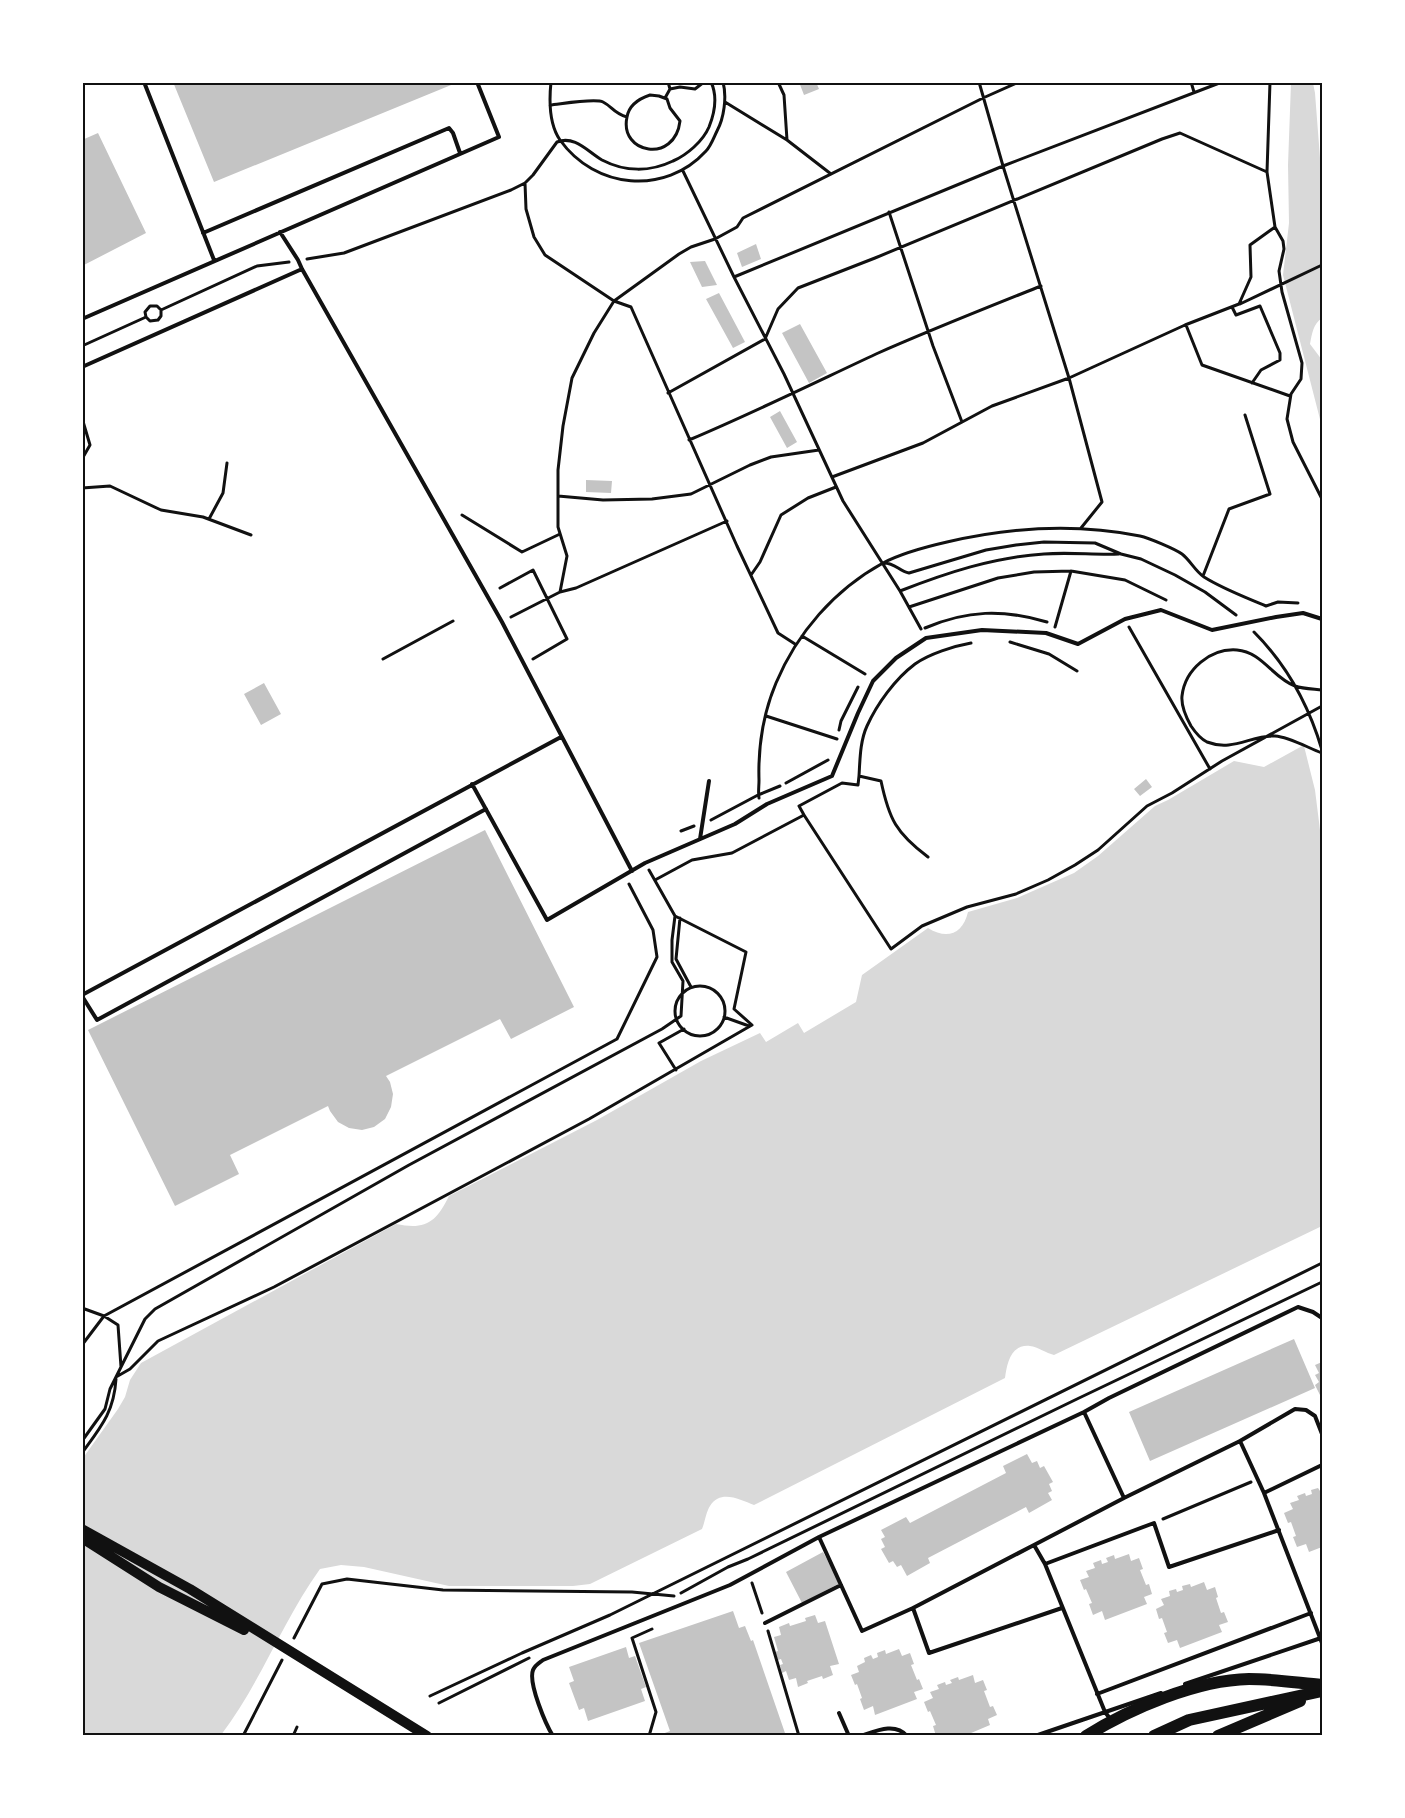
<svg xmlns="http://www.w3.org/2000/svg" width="1405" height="1818" font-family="Rubik,sans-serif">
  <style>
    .water { fill: #d9d9d9 }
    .pier { fill: #fff }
    .building { fill: #c4c4c4 }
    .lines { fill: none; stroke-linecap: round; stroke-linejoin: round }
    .path { stroke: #111; stroke-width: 3 }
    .service { stroke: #111; stroke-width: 4 }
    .secondary { stroke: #111; stroke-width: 10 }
    .primary { stroke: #111; stroke-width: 12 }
    .neatline { fill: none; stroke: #111; stroke-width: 2 }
  </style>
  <rect width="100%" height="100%" fill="#fff"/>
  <path class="water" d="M1291 83H1313L1315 93 1322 184V318C1313 324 1312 334 1310 344L1322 360V427L1283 275 1289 223 1288 165Z
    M1322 711V1226L1054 1355C1046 1353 1038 1347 1030 1346 1011 1344 1007 1363 1005 1378L754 1505C740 1500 721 1489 710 1506 706 1512 705 1522 702 1529L590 1584 573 1586H449L364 1567 341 1565 320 1569C282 1622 260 1684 221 1735L83 1736V1458L118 1409 125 1397 130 1380 141 1363 396 1224C425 1230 436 1223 449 1196L597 1120 701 1061 760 1033 766 1042 798 1023 804 1033 856 1002 862 975 928 928C947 940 963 934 968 912L1017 898 1074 873 1098 856 1155 806 1168 800 1234 761 1264 767 1313 740Z"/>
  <path class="pier" d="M1322 708V846L1315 790 1303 742 1310 739 1303 722Z"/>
  <path class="building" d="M173 82H456V83L214 182Z
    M799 82H816L819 89 804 95Z
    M98 133 146 233 82 266V140Z
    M756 244 761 259 742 267 737 253Z
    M705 261 717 285 702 287 690 262Z
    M719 293 745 342 733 348 706 299Z
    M800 324 827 373 809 383 782 333Z
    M780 411 797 442 787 448 770 417Z
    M586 480 612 481 611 493 586 492Z
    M264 683 281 714 261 725 244 694Z
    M1146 779 1152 787 1140 796 1134 789Z
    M485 830 574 1007 511 1039 500 1019 386 1076 390 1082 393 1094 391 1107 385 1119 374 1127 362 1130 349 1128 338 1122 330 1111 328 1106 230 1155 239 1174 175 1206 88 1030Z
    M1294 1339 1315 1388 1150 1461 1129 1412Z
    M1322 1362V1399L1315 1385 1319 1382 1315 1375 1319 1373 1315 1365Z
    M1027 1454 1032 1463 1037 1461 1040 1468 1044 1466 1053 1482 1049 1484 1052 1491 1048 1493 1052 1500 1029 1513 1026 1507 928 1558 930 1563 907 1576 901 1565 897 1567 893 1561 889 1563 881 1549 885 1547 881 1539 885 1537 881 1530 906 1517 910 1523 1006 1473 1003 1466Z
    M1318 1488 1320 1491 1322 1490V1547L1309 1552 1306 1544 1297 1547 1293 1537 1296 1536 1291 1522 1288 1523 1284 1513 1293 1509 1290 1503 1299 1500 1297 1496 1305 1493 1306 1496 1312 1494 1311 1490Z
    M823 1552 840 1583 802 1603 786 1572Z
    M1129 1554 1131 1561 1139 1558 1143 1569 1140 1570 1146 1585 1149 1584 1152 1594 1144 1597 1147 1604 1105 1620 1102 1611 1093 1615 1089 1604 1092 1603 1086 1589 1084 1590 1080 1580 1089 1577 1086 1571 1095 1568 1093 1563 1101 1560 1102 1564 1108 1562 1106 1558 1114 1555 1115 1559Z
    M1204 1582 1207 1590 1215 1587 1218 1597 1216 1598 1221 1613 1224 1612 1228 1622 1219 1625 1222 1632 1180 1648 1177 1640 1168 1643 1164 1633 1167 1632 1162 1618 1159 1619 1156 1609 1164 1605 1161 1599 1170 1596 1169 1591 1176 1589 1177 1592 1183 1590 1182 1586 1190 1584 1191 1587Z
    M733 1611 739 1628 745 1626 751 1641 753 1640 786 1736H657L670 1731 639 1643Z
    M815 1615 818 1623 825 1621 839 1664 830 1666 833 1675 823 1679 822 1676 807 1681 808 1683 798 1687 796 1678 789 1680 786 1671 782 1673 780 1665 783 1664 781 1659 778 1660 775 1652 778 1651 774 1637 781 1635 779 1627 789 1623 790 1626 806 1621 805 1618Z
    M626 1647 629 1658 635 1656 646 1687 641 1689 645 1701 588 1721 584 1708 579 1710 569 1683 574 1681 569 1667Z
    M899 1649 902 1656 910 1653 914 1664 911 1665 917 1680 919 1679 923 1689 914 1692 917 1699 875 1715 873 1706 864 1710 860 1699 862 1698 857 1684 855 1685 851 1675 859 1672 857 1666 865 1662 864 1658 871 1655 873 1659 878 1657 877 1653 885 1650 886 1654Z
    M973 1675 975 1683 983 1680 987 1690 984 1691 990 1707 993 1706 997 1715 988 1719 990 1725 964 1736H947L946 1733 936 1736 933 1726 936 1725 930 1711 928 1712 924 1702 933 1698 930 1692 939 1689 937 1685 945 1682 946 1685 952 1683 950 1680 958 1677 959 1680Z"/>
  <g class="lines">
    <path class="path" d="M551 82C549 101 549 124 560 140 595 189 665 196 706 151 711 146 714 137 717 131 724 118 727 97 723 82
      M668 82 670 89
      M778 82 784 95 787 140 831 174
      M979 82 1003 166 1069 378 1102 502 1081 528
      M1191 82 1194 92
      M650 95 659 96 667 99 670 108 680 121C675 164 619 154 627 117 629 105 638 99 650 95Z
      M665 98 670 89 680 87 695 89 704 82
      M725 102 787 140
      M550 105C561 104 595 98 603 102 613 107 613 113 627 117
      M683 171 734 277 1003 166 1222 82
      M525 183 526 209 534 237 545 255 614 301 631 307 737 546 778 633 795 644
      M889 212 933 346 962 422
      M1275 227 1283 241 1284 249 1279 271 1282 292 1302 363 1301 379 1291 394 1287 419 1293 442 1322 499
      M307 259 344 253 511 190 525 183 533 175 557 142C575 135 588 152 602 160 625 172 650 172 673 161 687 155 703 141 709 127 715 112 718 97 711 82
      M734 277 784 374 843 501 900 591 921 629
      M1240 304 1322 265
      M1232 307 1236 315 1260 306 1280 353V360L1261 370 1252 383
      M161 310 257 266 289 262
      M146 317 145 312 150 306H157L161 310
      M146 317 150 321 158 320 161 316V310
      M1186 325 1202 365 1290 396
      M82 346 146 317
      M668 393 765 339 778 309 798 288 875 258 1162 139 1180 133 1267 172
      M82 418 90 445 82 459
      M689 440C753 413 814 383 876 354 930 330 986 308 1041 286
      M832 477 923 443 992 406 1069 378 1185 325 1239 304 1251 277 1250 245 1275 227 1267 172 1270 82
      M82 488 110 486 161 510 203 517 251 535
      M558 496 603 500 652 499 691 494 750 465 771 457 819 450
      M462 515 522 552 560 534
      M209 519 223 493 227 463
      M727 521 576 588 560 592 567 556 558 527V470L563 426 572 378 594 333 614 301 679 254 691 247 715 239 737 227 743 218 983 98 1019 82
      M884 563C895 563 899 571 909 573L986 550 1016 545 1044 542 1095 543 1121 554 1141 559 1175 575 1205 592 1236 615
      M751 575 760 562 781 515 808 498 836 487
      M1203 576 1229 509 1270 494 1245 415
      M500 588 533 570 567 639 533 659
      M900 591C946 573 994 557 1044 554 1069 552 1094 555 1119 554
      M909 607 998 578 1034 572 1071 571 1125 580 1166 600
      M511 617 560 592
      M1055 627 1071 571
      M1129 627 1210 769
      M925 628C967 610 1003 609 1047 622
      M1254 632C1287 665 1309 706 1322 750
      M802 636 865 674
      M1010 642 1049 654 1077 671
      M383 659 453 621
      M1322 690C1314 689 1303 689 1295 686 1273 678 1262 652 1237 650 1211 648 1185 669 1182 696 1181 706 1186 717 1191 726 1195 732 1201 739 1207 742 1233 752 1251 735 1275 736 1290 737 1308 748 1322 753
      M766 716 837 739
      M839 730 841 721 858 687
      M859 776C860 760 860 741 867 726 877 704 895 679 915 664 929 654 954 646 971 643
      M786 783 828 760
      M759 798C758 792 759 787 759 780 758 747 763 714 776 683 797 633 834 590 883 563 902 553 925 547 947 542 1011 527 1075 523 1140 536 1149 538 1175 549 1182 554 1190 560 1195 571 1204 577 1223 589 1245 597 1266 606L1278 602 1298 603
      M804 815 799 806 842 783 858 785 859 776 881 781C889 819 896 833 928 857
      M711 820 758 795 780 786
      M681 831 694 826
      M655 880 692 860 732 853 804 815 891 949 922 926 967 907 1016 894 1048 880 1075 865 1098 850 1147 806 1172 793 1222 761 1322 706
      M680 918 676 959 691 987
      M675 1011a25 25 0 1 1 50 0a25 25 0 1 1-50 0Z
      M724 1017 749 1026
      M676 1070 659 1043 684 1029
      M82 1308 104 1316 118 1325 121 1367 110 1389 105 1409 82 1441
      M82 1345 104 1316 617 1039 657 957 653 930 629 884
      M121 1367 145 1319 155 1309 409 1165 662 1029 681 1016 683 981 672 962V940L675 916
      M116 1377 130 1369 158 1341 274 1287 589 1119 752 1025 734 1009 746 952 675 916 649 870
      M82 1453C101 1427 114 1412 116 1379
      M1163 1519 1251 1482
      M752 1583 762 1613
      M681 1593 728 1567 748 1559 1077 1399 1322 1282
      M768 1631 799 1736
      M294 1638 322 1584 347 1579 443 1590 632 1592 674 1596
      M430 1696 522 1653 610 1615 1322 1263
      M439 1703 529 1658
      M243 1736 282 1660
      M293 1736 297 1727
      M649 1736 656 1712 632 1638 652 1629"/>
    <path class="service" d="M144 82 214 260
      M280 232 298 260 302 269 502 622 632 871
      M203 233 449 128 453 133 460 153
      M82 319 499 137 477 82
      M82 367 302 269
      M472 784 547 920 645 863 735 824 767 804 832 776 858 713 873 681 896 658 926 638 982 630 1046 633 1078 644 1125 619 1161 610 1212 630 1276 617 1303 613 1322 619
      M700 839 709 781
      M82 995 561 737
      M82 996 97 1020 486 809
      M1084 1412 1124 1498
      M1240 1441 1295 1409 1306 1410 1315 1416 1322 1434
      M1322 1465 1264 1493 1322 1643
      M819 1537 862 1631 913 1608 929 1653 1062 1608
      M1045 1564 1034 1545 1124 1498 1240 1441 1264 1493
      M913 1608 1034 1545
      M765 1623 841 1585
      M1185 1684 1321 1638
      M1097 1694 1311 1613
      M839 1713 849 1736
      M1111 1720 1105 1712 1045 1564 1154 1523 1169 1567 1279 1530
      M553 1736C546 1725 528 1683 533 1670 535 1665 539 1663 543 1660L730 1585 819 1537 1084 1412 1109 1398 1298 1307 1313 1312 1322 1318
      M861 1736C876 1731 895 1722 907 1736
      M1035 1736 1161 1693"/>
    <path class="secondary" d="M82 1529 190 1589 427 1736
      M82 1538 159 1587 244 1630"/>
    <path class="primary" d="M1086 1736C1131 1708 1197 1680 1249 1679 1273 1679 1299 1683 1322 1685
      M1154 1736 1189 1720 1322 1691
      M1218 1736 1300 1701"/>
  </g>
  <rect width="1405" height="1818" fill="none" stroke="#ffffff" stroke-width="168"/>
  <rect x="84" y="84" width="1237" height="1650" class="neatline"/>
</svg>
